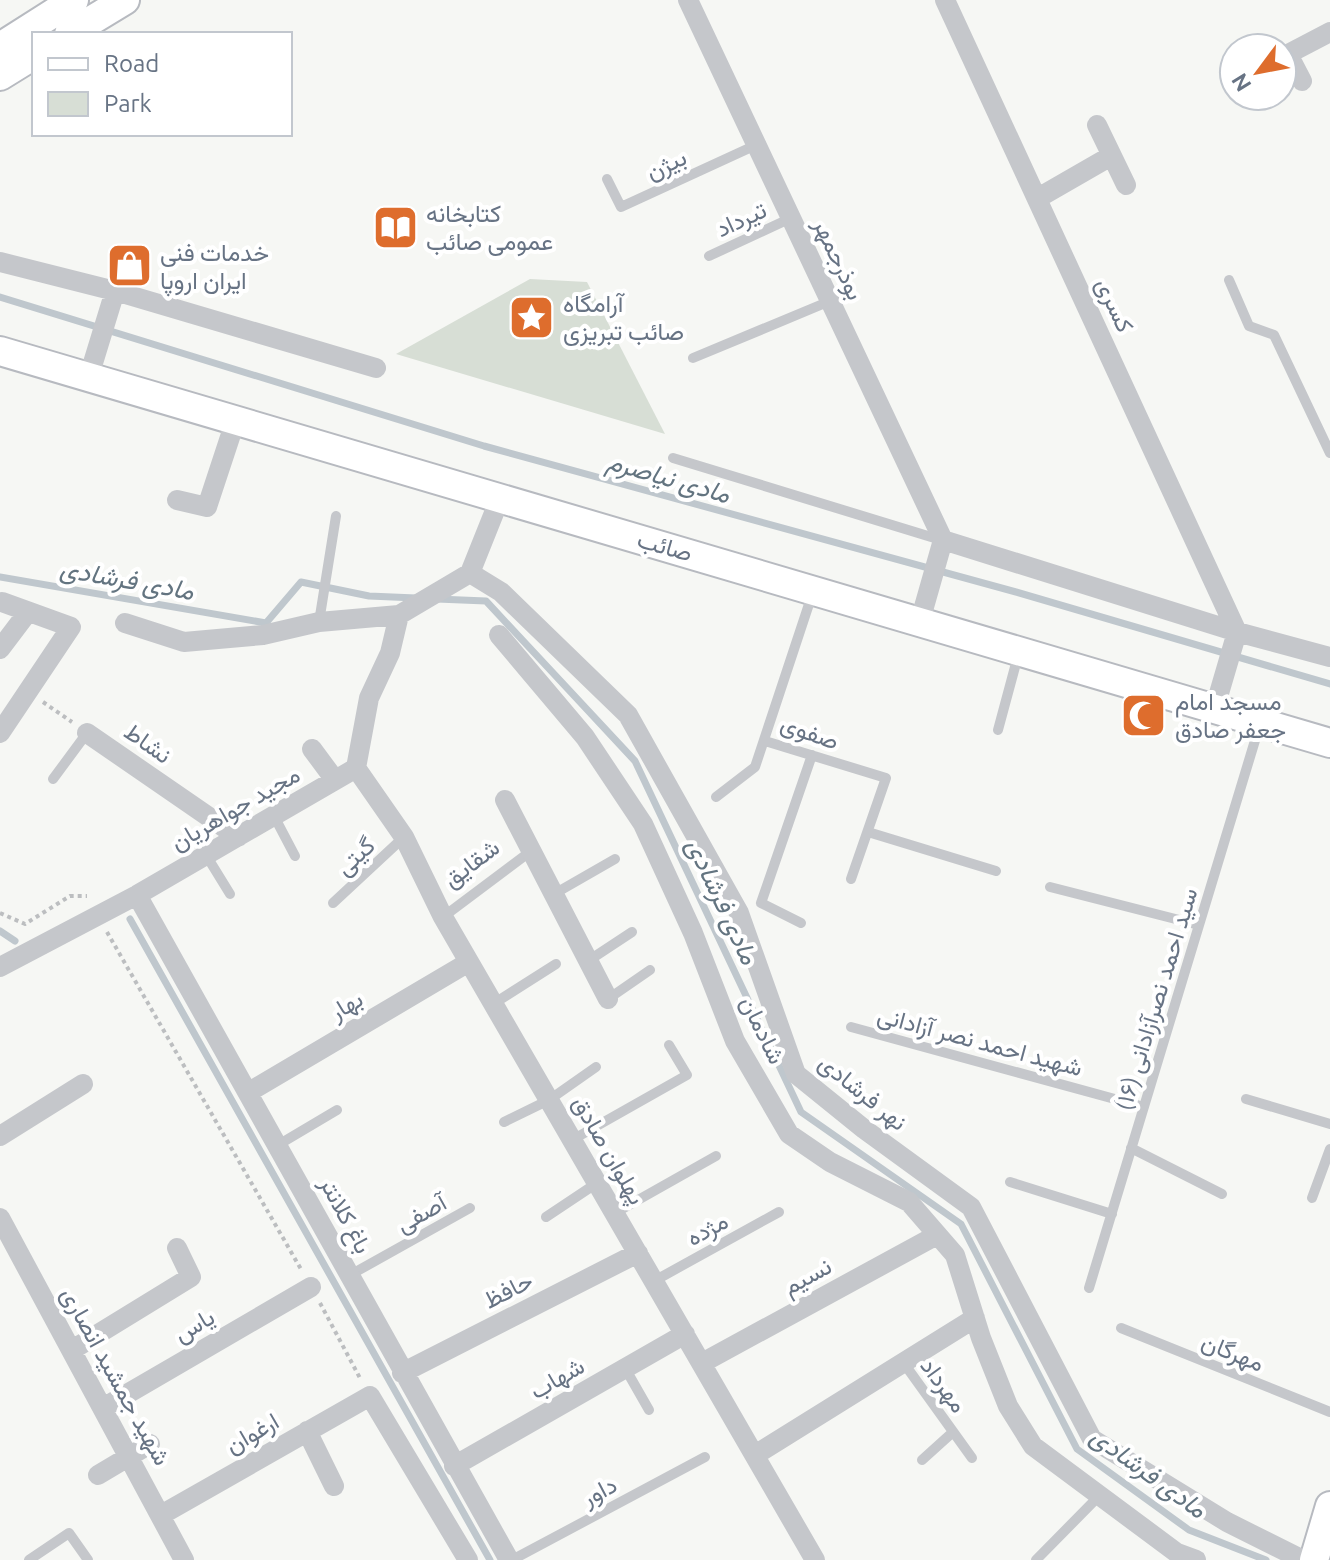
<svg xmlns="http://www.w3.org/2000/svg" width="1330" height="1560" font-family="Ubuntu,Vazirmatn,sans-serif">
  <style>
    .green { fill: #d7ded5 }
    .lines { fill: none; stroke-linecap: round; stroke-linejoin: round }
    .stream { stroke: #bfc7cd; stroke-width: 7 }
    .secondary-casing { stroke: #b7bac0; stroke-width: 32 }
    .path { stroke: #bcbec0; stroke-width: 4; stroke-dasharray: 4 4; stroke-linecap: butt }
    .lane { stroke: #c5c7cb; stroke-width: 10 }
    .street { stroke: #c5c7cb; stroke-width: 20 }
    .secondary { stroke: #fff; stroke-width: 28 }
    .labels { text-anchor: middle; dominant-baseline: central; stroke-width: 8; stroke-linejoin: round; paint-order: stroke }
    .street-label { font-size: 24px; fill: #677384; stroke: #fff }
    .poi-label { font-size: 24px; fill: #677384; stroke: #fff; text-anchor: start }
    .water-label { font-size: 26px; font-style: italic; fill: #637480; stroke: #fff }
  </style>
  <rect width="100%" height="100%" fill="#f6f7f4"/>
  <path class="green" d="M530 279 587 282 665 434 396 354Z"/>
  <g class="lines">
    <path class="stream" d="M0 297 484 446 1016 592 1330 684
      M0 577 266 623 301 582 369 596 416 598
      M437 599 486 601 635 761 801 1112 961 1224 1077 1449 1189 1530 1266 1560
      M130 919 490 1560
      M0 931 15 941"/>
    <defs>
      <path id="secondary" d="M69 34 125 0
        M0 47 74 0
        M0 76 34 55
        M0 351 1330 743
        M1314 1560 1330 1506"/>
    </defs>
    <use href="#secondary" class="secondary-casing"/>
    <path class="path" d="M43 702 72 722
      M0 913 25 924 70 896H87
      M107 932 302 1271
      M320 1303 361 1380"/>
    <path class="lane" d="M607 179 621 207 756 145
      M709 256 791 218
      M1229 280 1249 326 1274 335 1330 453
      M693 358 830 301
      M673 458 941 540
      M319 622 336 516
      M998 730 1019 652
      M765 741 886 778 851 879
      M53 779 87 733
      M716 797 755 767 813 592
      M274 816 295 856
      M868 832 996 871
      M206 855 230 894
      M1050 887 1199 925
      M554 894 615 859
      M333 903 404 837
      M443 917 531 851
      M801 923 761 903 812 755
      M588 961 632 932
      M608 999 650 970
      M493 1004 556 964
      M851 1027 1144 1107
      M1246 1099 1330 1124
      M504 1122 549 1100 596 1067
      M572 1140 687 1075 669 1045
      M278 1145 337 1110
      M1131 1148 1222 1194
      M1010 1182 1112 1214
      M1312 1198 1330 1149
      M615 1213 716 1156
      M546 1217 597 1183
      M350 1275 470 1208
      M654 1281 779 1212
      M1089 1288 1260 724
      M1121 1328 1330 1412
      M903 1362 972 1458
      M625 1368 649 1410
      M922 1460 953 1432
      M29 1560 69 1533 88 1560
      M512 1560 705 1457
      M1036 1560 1100 1495"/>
    <path class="street" d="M688 0 943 540
      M945 0 1237 632 1215 707
      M1302 81 1288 54 1330 32
      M1097 125 1126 185
      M1038 198 1111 156
      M0 262 115 291 376 368
      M89 376 115 291
      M177 500 207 507 236 419
      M943 540 1237 632 1330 657
      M470 573 501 592 628 715 739 913 796 1074 864 1129 971 1207 1092 1439 1227 1522 1303 1560
      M470 573 500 498
      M920 621 943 540
      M125 623 184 642 263 635 319 622 399 615 470 573
      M499 635 585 737 643 824 693 933 735 1041 789 1134 830 1162 909 1202 955 1255 981 1338 1008 1406 1033 1446 1177 1553 1196 1560
      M0 649 28 612
      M0 733 71 627 2 602
      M87 733 238 837
      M312 749 335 780
      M356 768 404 837 443 917 815 1560
      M505 800 608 999
      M137 895 509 1560
      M0 967 137 895 356 768 369 698 390 653 399 615
      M249 1092 469 962
      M0 1136 83 1084
      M0 1218 184 1560
      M72 1350 191 1277 177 1248
      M702 1363 937 1235
      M402 1373 638 1253
      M103 1408 311 1287
      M307 1431 334 1486
      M755 1455 975 1318
      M454 1466 685 1334
      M98 1475 150 1444
      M161 1515 370 1396 468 1560"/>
    <use href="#secondary" class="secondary"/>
  </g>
  <defs>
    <symbol id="library-square" viewBox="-11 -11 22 22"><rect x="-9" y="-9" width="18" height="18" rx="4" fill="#de6d2d" stroke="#fff"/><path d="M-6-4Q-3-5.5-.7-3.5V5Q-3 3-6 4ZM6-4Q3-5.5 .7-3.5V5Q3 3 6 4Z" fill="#fff"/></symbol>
    <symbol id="shop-square" viewBox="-11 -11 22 22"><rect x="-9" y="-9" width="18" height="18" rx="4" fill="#de6d2d" stroke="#fff"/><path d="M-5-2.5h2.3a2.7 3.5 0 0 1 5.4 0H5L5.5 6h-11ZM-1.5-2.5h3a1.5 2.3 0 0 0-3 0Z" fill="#fff"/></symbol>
    <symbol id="sight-square" viewBox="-11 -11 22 22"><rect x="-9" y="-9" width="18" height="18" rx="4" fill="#de6d2d" stroke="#fff"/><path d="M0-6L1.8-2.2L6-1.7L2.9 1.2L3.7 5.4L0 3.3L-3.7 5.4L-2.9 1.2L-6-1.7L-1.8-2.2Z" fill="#fff"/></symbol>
    <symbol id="mosque-square" viewBox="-11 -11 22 22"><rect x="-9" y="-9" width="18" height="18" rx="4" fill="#de6d2d" stroke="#fff"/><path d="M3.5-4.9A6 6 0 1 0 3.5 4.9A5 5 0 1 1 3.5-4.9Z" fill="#fff"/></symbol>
  </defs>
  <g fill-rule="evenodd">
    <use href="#library-square" x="370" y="202" width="51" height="51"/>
    <use href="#shop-square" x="104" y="240" width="51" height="51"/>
    <use href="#sight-square" x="506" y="292" width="51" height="51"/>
    <use href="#mosque-square" x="1118" y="690" width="51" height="51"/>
  </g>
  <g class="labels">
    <g class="street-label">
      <text transform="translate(666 164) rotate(-25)">بیژن</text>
      <text transform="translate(741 219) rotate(-25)">تیرداد</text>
      <text transform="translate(839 259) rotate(65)">بوذرجمهر</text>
      <text transform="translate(1115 305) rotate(65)">کسری</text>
      <text transform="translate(665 546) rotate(16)">صائب</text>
      <text transform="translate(810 732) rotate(20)">صفوی</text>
      <text transform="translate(148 743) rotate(35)">نشاط</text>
      <text transform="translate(235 808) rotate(-30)">مجید جواهریان</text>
      <text transform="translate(355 856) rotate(-43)">گیتی</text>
      <text transform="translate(471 863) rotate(-37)">شقایق</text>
      <text transform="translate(1156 999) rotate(-73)">سید احمد نصرآزادانی (۱۶)</text>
      <text transform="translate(346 1005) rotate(-31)">بهار</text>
      <text transform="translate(763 1030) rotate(64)">شادمان</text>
      <text transform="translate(980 1041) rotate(15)">شهید احمد نصر آزادانی</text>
      <text transform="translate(863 1092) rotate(39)">نهر فرشادی</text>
      <text transform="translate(609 1150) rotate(60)">پهلوان صادق</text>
      <text transform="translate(421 1213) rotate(-29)">آصفی</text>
      <text transform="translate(346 1215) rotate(62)">باغ کلانتر</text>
      <text transform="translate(707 1229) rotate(-29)">مژده</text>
      <text transform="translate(807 1276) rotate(-29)">نسیم</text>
      <text transform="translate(508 1290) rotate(-27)">حافظ</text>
      <text transform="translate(194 1325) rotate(-30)">یاس</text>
      <text transform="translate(1233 1352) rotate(22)">مهرگان</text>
      <text transform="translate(116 1376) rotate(61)">شهید جمشید انصاری</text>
      <text transform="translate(557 1378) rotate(-30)">شهاب</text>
      <text transform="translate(944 1385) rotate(54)">مهرداد</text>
      <text transform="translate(252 1433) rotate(-30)">ارغوان</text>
      <text transform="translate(599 1491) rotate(-28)">داور</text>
    </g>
    <g class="poi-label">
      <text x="426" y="213">کتابخانه<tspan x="426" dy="28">عمومی صائب</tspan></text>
      <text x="160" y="252">خدمات فنی<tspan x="160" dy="28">ایران اروپا</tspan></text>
      <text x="563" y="303">آرامگاه<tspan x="563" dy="28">صائب تبریزی</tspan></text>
      <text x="1175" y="701">مسجد امام<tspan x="1175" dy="28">جعفر صادق</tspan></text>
    </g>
    <g class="water-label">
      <text transform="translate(669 477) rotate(16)">مادی نیاصرم</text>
      <text transform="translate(127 579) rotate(10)">مادی فرشادی</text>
      <text transform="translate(723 901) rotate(65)">مادی فرشادی</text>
      <text transform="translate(1149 1472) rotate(36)">مادی فرشادی</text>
    </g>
  </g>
  <rect x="32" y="32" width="260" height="104" fill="#ffffff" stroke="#c2c7ce" stroke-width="2"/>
  <rect x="48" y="58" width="40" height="12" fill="#ffffff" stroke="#c2c7ce" stroke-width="2"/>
  <text x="104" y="72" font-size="24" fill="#677384">Road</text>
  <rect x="48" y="92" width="40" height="24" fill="#d7ded5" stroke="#c2c7ce" stroke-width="2"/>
  <text x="104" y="112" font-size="24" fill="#677384">Park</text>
  <g transform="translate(1258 72) rotate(238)"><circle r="38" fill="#ffffff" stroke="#c2c7ce" stroke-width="2"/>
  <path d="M0-6L14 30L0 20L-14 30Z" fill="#de6d2d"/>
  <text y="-12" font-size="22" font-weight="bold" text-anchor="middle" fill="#677384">N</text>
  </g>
</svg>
